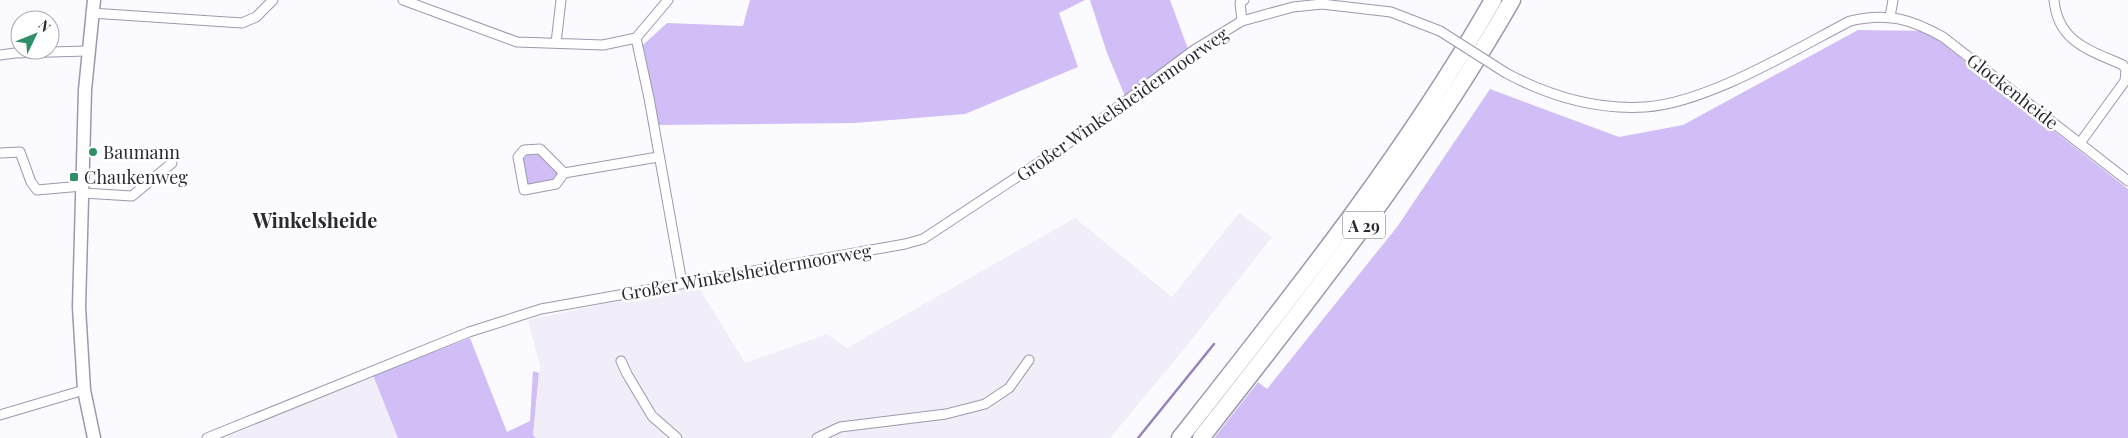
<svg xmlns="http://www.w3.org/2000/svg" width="2128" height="438" font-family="'Playfair Display',serif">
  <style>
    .built { fill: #f1eefa }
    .green { fill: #d1bef7 }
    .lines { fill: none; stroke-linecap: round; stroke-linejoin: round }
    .stream { stroke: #9683ba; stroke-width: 2.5 }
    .street-casing { stroke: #9e98ad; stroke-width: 11 }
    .secondary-casing { stroke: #9e98ad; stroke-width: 15 }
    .highway-casing { stroke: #9e98ad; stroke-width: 19 }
    .street { stroke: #fff; stroke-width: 9 }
    .secondary { stroke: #fff; stroke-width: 12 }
    .highway { stroke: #fff; stroke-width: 16 }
    .street-bridge-casing { stroke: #9e98ad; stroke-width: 11; stroke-linecap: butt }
    .street-bridge { stroke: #fff; stroke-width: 9 }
    .poi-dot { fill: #308f68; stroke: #fff; stroke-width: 2 }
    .labels { text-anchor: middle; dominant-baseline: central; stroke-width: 5; stroke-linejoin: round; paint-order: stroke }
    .shield { fill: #fff; stroke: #6b6970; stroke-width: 1 }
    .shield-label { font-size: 16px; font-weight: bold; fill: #2c2932 }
    .street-label { font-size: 18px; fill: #2c2932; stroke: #fff }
    .poi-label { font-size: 18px; fill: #2c2932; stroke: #fff; text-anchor: start }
    .quarter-label { font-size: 20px; font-weight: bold; fill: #2c2932; stroke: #fff }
  </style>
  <rect width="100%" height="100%" fill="#fbfaff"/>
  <path class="built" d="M1239 213 1272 237 1185 348 1110 438H536L533 435 540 366 528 320 697 284 745 363 827 334 847 348 1075 218 1172 297Z
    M373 375 398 438H224Z"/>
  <path class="green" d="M750 0H1085L1059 13 1078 67 965 114 854 123 659 125 643 45 667 23 743 26Z
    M1090 0H1170L1188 49 1125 96 1107 53Z
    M1858 30 1927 31 2128 189V438H1214L1258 382 1267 389 1397 227 1490 89 1619 137 1683 125Z
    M539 153 560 173 556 175 551 182 533 183 530 186 526 184 522 158 524 154Z
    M470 338 507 432 530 421 533 371 539 373 533 435 536 438H398L373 375Z"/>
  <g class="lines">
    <path class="stream" d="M1138 438 1214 344"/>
    <defs>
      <path id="street" d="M403 0 517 42 603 45 636 38 649 98 682 283
        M2054 0C2058 42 2089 50 2123 65L2126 70 2125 81 2080 143
        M91 13 242 23 256 17 273 0
        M1890 17 1893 0
        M1242 21 1240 3 1244 0
        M636 38 668 0
        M556 43 561 0
        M0 55 15 53 87 51
        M1506 73C1549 96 1596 110 1645 107 1707 103 1794 50 1850 21 1887 12 1911 19 1943 37L2128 181
        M0 153 20 152 31 182 37 190 82 186
        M564 173 556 184 524 190 518 157 524 150 540 149 564 173 658 157
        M83 193 132 196 172 163
        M621 361 627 374 652 416 677 438
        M0 415 84 390
        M207 438 469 332 541 309 905 244 923 239 1079 136 1194 50 1242 21 1293 7 1322 4 1391 12 1440 31
        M817 438 840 427 946 414 985 404 1009 388 1029 360"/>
      <path id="secondary" d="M94 0 85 90 79 307 84 390 94 438"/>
      <path id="highway" d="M1180 438C1291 297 1404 156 1493 0
        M1201 438C1311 298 1423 156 1512 0"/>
    </defs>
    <use href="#street" class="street-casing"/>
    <use href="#secondary" class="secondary-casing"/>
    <use href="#highway" class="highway-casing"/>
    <use href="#street" class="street"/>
    <use href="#secondary" class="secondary"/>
    <use href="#highway" class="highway"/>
    <defs>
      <path id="street-bridge" d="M1440 31 1506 73"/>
    </defs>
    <use href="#street-bridge" class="street-bridge-casing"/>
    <use href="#street-bridge" class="street-bridge"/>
  </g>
  <g class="poi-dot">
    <circle cx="93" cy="152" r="5"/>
    <rect x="69" y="172" width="10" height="10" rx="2.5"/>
  </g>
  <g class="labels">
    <rect class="shield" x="1343" y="211.5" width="42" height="27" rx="4"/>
    <g class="shield-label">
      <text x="1364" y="225">A 29</text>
    </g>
    <g class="street-label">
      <text transform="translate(2013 91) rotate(38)">Glockenheide</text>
      <text transform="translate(1122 104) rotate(-35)">Großer Winkelsheidermoorweg</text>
      <text transform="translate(746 272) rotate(-10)">Großer Winkelsheidermoorweg</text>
    </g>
    <g class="poi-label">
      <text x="103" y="152">Baumann</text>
      <text x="84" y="177">Chaukenweg</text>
    </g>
    <g class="quarter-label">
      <text x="315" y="219">Winkelsheide</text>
    </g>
  </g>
  <g transform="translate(35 35) rotate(47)"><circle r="24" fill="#ffffff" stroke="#aba9ad"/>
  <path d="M0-4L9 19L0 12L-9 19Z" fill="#308f68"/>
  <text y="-8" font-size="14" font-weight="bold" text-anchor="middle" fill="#2c2932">N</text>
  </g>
</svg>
